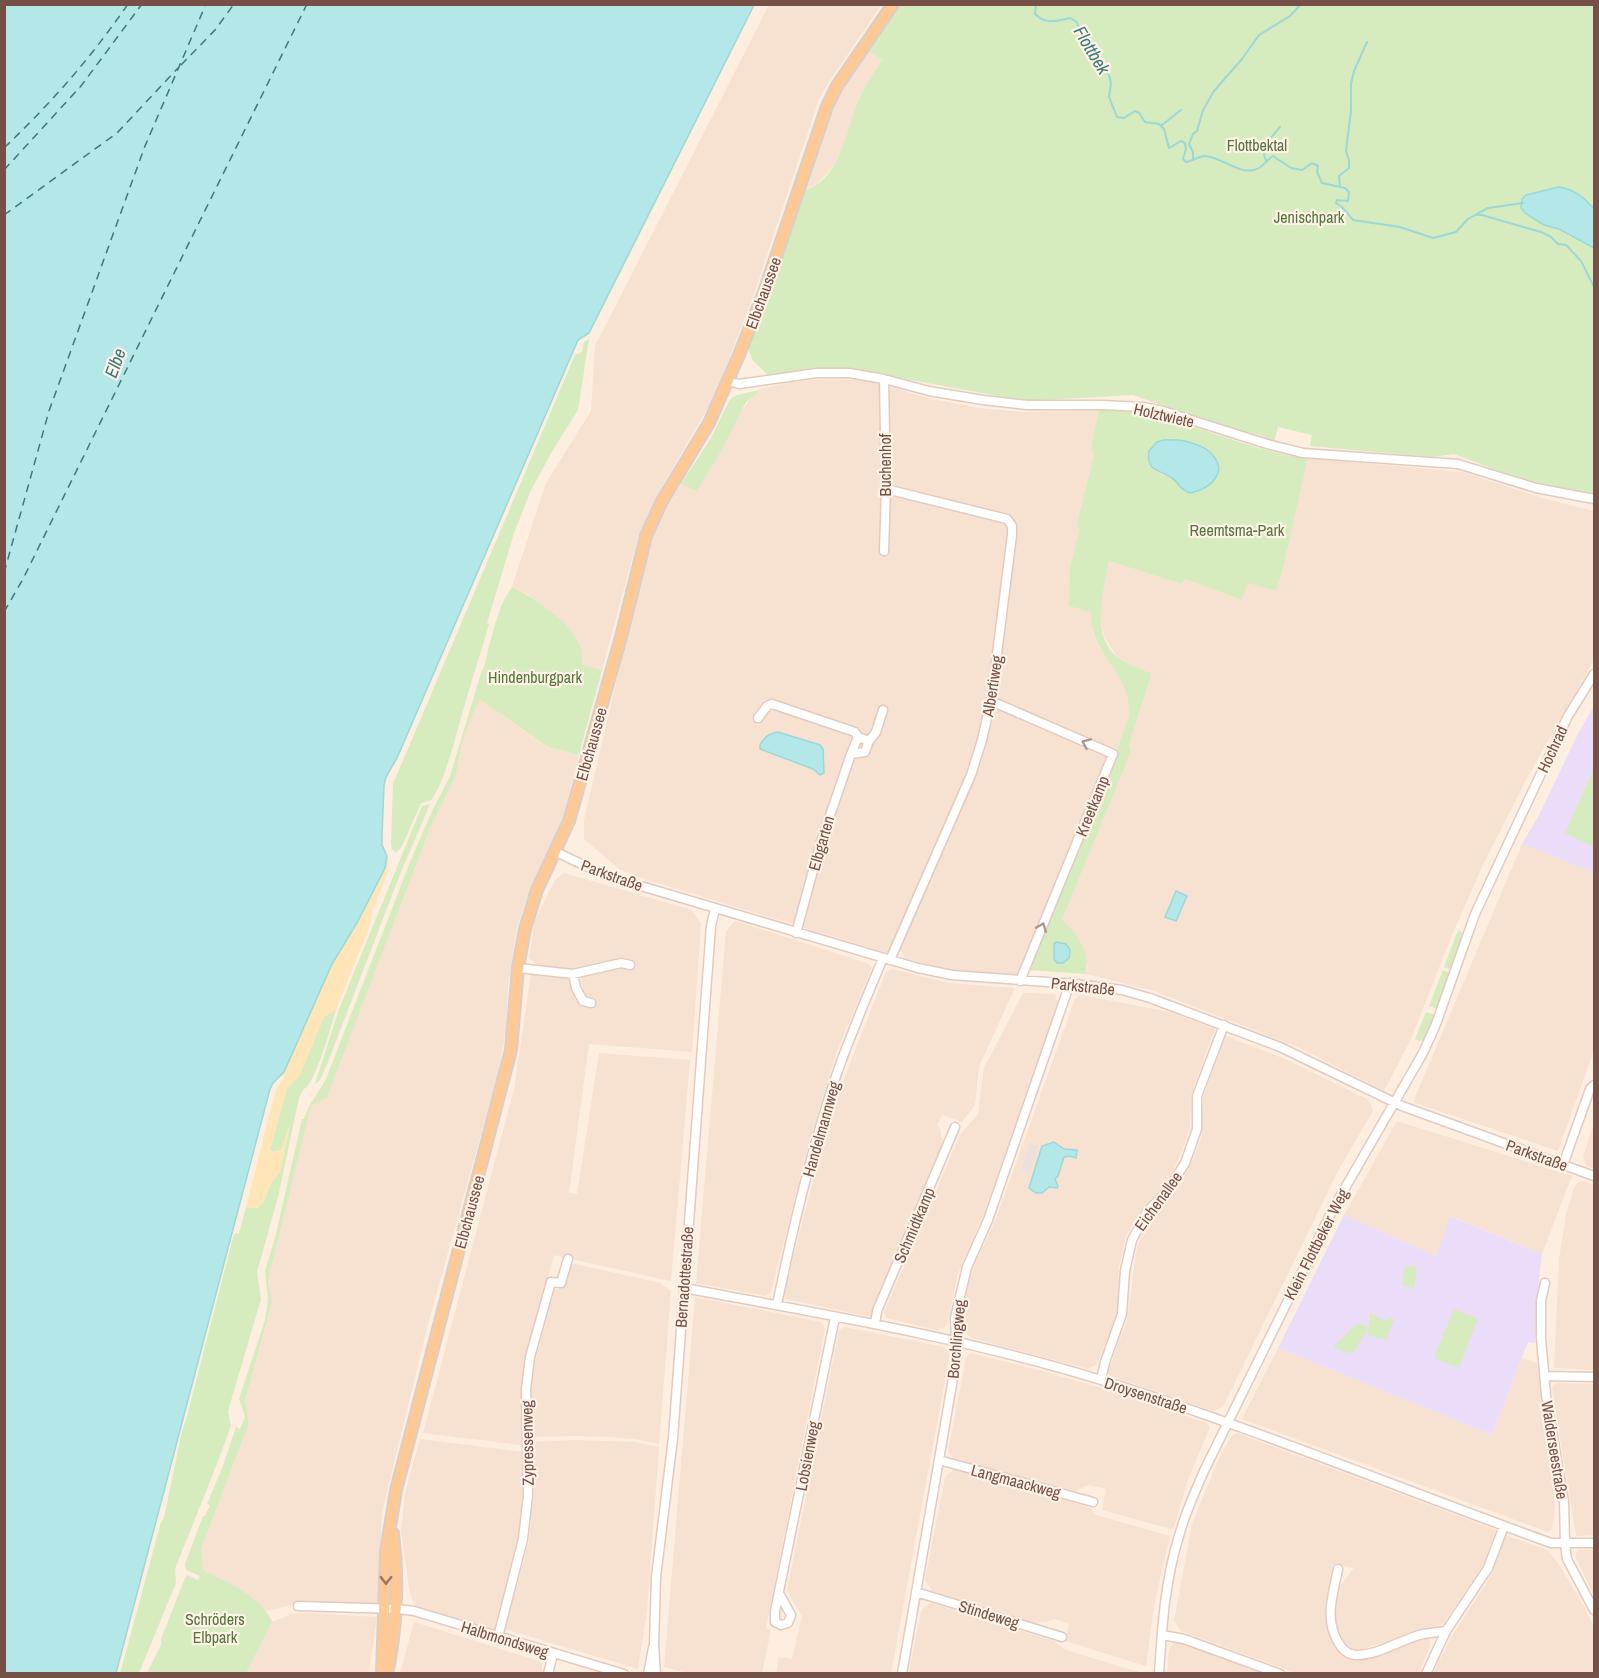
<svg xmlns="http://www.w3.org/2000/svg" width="1599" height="1678" font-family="'Archivo Narrow',sans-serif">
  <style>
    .residential { fill: #f7e1d1 }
    .industrial { fill: #ebe1dc }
    .education { fill: #ebddf9 }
    .green { fill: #d6ebbe; fill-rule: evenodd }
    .sand { fill: #ffe5b8 }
    .water { fill: #b4e7e7; stroke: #9ad8d9; stroke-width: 1.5 }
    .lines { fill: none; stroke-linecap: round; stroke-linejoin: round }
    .stream { stroke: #9ad8d9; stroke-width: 2 }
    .ferry { stroke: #3a797c; stroke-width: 1.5; stroke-dasharray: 8 6; stroke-linecap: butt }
    .minor-casing { stroke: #e3cabf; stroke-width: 11 }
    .major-casing { stroke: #d8cecb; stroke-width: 14 }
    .minor { stroke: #fff; stroke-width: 8 }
    .major { stroke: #ffc995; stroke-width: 10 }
    .oneway { stroke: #ac9690 }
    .oneway2 { stroke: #9e745e }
    .labels { text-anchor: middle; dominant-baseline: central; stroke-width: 4.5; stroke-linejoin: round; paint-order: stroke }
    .park-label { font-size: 16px; fill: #54753c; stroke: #fff2e7 }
    .street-label { font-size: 16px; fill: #755046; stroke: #fff2e7 }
    .water-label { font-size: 18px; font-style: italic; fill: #3a797c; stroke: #fff2e7 }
  </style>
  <rect width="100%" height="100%" fill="#fdeee0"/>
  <path class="residential" d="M769 5H881L827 85 819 99 754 294 714 397 663 485 638 537 602 670 582 665 580 645 575 636 558 617 530 596 512 587 546 483 591 411 595 346Z
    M868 51 882 60 860 96 842 150 831 169 818 183 804 190 822 133 826 128 824 127 830 110 838 94Z
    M827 379 870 381 927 398 980 408 1025 412 1099 410 1091 446 1094 455 1076 527 1081 529 1070 567 1069 606 1091 611 1093 632 1098 646 1120 677 1127 690 1129 702V716L1097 804 1028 970 1020 976 951 971 905 958 900 949 892 945 888 953 644 879 619 869 584 839V820L615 687 650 546 663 514 681 484 697 491 719 455 736 419 753 395 761 389 790 382Z
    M1308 458 1463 472 1542 498 1594 511V660L1527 778 1483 865 1452 935 1411 1039 1384 1091 1300 1048 1154 991 1086 974 1088 966 1062 920 1126 764 1131 750 1129 744 1152 675 1117 657 1104 636 1101 621 1100 608 1109 561 1182 584 1185 579 1242 600 1248 582 1276 591 1282 573Z
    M479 699 547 747 579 755 556 842 526 900 517 927 508 987 506 1031 497 1078 429 1320 382 1512 378 1606 298 1603 267 1611 241 1590 203 1570 201 1549 249 1423 245 1401 272 1304 268 1281 311 1105 327 1096 431 826 456 775 462 742Z
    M1522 844 1594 873V1050L1558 1151 1413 1102Z
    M564 873 692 910 701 924 692 1052 589 1044 569 1193 577 1194 599 1053 690 1060 671 1281 554 1255 526 1357 521 1390V1445L423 1433 514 1089 531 974 572 979 581 1006 593 1008 594 999 585 997 580 977 624 967 630 971 632 963 579 970 537 965 529 958 535 920 555 880Z
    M735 921 867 963 872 968 837 1051 810 1140 771 1292 765 1296 696 1283 726 931Z
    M892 969 949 983 1015 988 979 1066 975 1105 962 1122 942 1115 937 1126 940 1128 944 1152 871 1317 786 1299 784 1292 832 1109 886 972Z
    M1023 993 1055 994 1059 1008 984 1214 957 1276 948 1323 945 1327 937 1330 886 1318 884 1312 960 1135 978 1114 984 1068Z
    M1081 995 1170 1012 1215 1029 1192 1092 1190 1126 1183 1149 1170 1177 1143 1208 1126 1236 1119 1267 1117 1311 1113 1326 1097 1364 1088 1369 972 1338 962 1330 959 1323 971 1271 994 1224 1075 999Z
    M1226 1036 1285 1059 1369 1100 1373 1111 1338 1171 1223 1407 1213 1411 1110 1376 1108 1371 1127 1320 1137 1247 1144 1229 1183 1179 1190 1166 1202 1136 1203 1097Z
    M1397 1121 1572 1176 1542 1254 1451 1216 1436 1256 1344 1215Z
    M1594 1123V1169L1586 1166 1583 1157Z
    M1584 1181 1594 1185V1370L1554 1368 1559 1259 1566 1215 1574 1188 1579 1182Z
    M571 1263 660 1283 671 1291 659 1444 635 1439 609 1437 575 1436 532 1437 531 1390 536 1358 555 1290 565 1285Z
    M695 1297 821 1322 825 1328 766 1628 771 1630 762 1673H688L664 1667Z
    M845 1327 944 1347 950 1353 891 1673H776L779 1657 792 1659 802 1616 787 1591 839 1330Z
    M1278 1348 1492 1435 1522 1358 1537 1363 1555 1504 1553 1527 1548 1532 1242 1419Z
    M970 1353 1024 1366 1098 1387 1207 1423 1210 1427 1188 1480 1174 1527 1171 1529 1102 1510 1106 1489 1089 1485 1072 1492 954 1458 948 1452 966 1358Z
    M1557 1383 1594 1384V1535L1576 1536 1552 1387Z
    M1237 1433 1496 1530 1484 1563 1443 1624 1359 1650 1353 1651 1347 1648 1337 1626 1334 1612 1340 1586 1354 1568 1331 1564 1335 1575 1325 1605V1615L1332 1641 1341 1655 1353 1659 1371 1656 1430 1637V1647L1419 1673H1296L1181 1631 1174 1621 1192 1524 1217 1463 1232 1435Z
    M420 1439 523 1452 524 1495 519 1538 496 1630 415 1607 409 1589 401 1531 405 1493Z
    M574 1440 635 1442 659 1447 647 1611 638 1669 505 1629 529 1541 534 1494 532 1442Z
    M955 1468 1091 1508 1096 1515 1170 1536 1154 1606 1146 1666 1065 1641 1069 1624 1055 1619 1046 1622 1031 1623 932 1591 925 1580 945 1477Z
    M1505 1535 1548 1550 1558 1563 1584 1606 1594 1628V1673H1433L1450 1639 1492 1574Z
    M1580 1550H1594V1596L1575 1556 1577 1551Z
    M930 1603 1054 1641 1066 1650 1142 1673H909L921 1611Z
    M309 1613 377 1617 369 1673H246L272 1622 292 1614Z
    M414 1622 542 1662V1673H400Z
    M1175 1641 1272 1673 1167 1674 1169 1650Z"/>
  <path class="industrial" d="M1030 1143 1038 1146 1030 1172 1021 1170Z"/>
  <path class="education" d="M1594 706V873L1522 844 1539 815 1579 732Z
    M1344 1215 1436 1256 1450 1216 1542 1254 1537 1297 1535 1343 1528 1342 1492 1435 1278 1348Z"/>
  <path class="green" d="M899 5H1594V209C1578 191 1567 183 1543 192L1529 215 1544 225 1559 229 1594 248V494L1523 480 1454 454 1433 457 1310 446 1312 435 1278 427 1274 442 1258 434 1250 436 1133 395 1026 401 845 368 768 375 753 361 748 349 804 190C841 182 847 125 860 97 866 84 875 72 882 60L868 51Z
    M589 339 578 410 554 448 531 490 514 533 487 623 489 624C482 651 472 677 465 704 455 736 449 770 432 800L421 803 402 846 396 853 392 849 391 844 393 784 575 355 582 352 584 342Z
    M760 390 746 402 719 455 697 491 681 484 711 438 730 399 737 395Z
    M1099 410C1172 408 1236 450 1308 458L1282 573 1276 591 1248 583 1242 600 1185 579 1182 584 1109 561C1104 589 1089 638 1119 658 1129 665 1142 669 1152 674L1129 744 1131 750 1126 764 1062 920C1078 935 1090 951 1086 974L1028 970 1097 804 1129 716C1132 669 1090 659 1091 612L1069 606 1070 567 1080 529 1076 527 1094 455 1091 446ZM1164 440C1182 439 1194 444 1209 451L1218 473C1214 483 1195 499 1183 491 1180 488 1178 482 1174 479 1169 475 1162 476 1157 472 1142 461 1148 445 1164 440Z
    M512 587C534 598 571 621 580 646 582 652 582 658 582 665L602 670 579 755 548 747 479 699 462 742 456 775 431 826 327 1097 311 1106 268 1281 272 1303 245 1401 249 1423 201 1549 203 1570C227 1583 261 1595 272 1622L246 1673H147L161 1645V1639L185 1578 187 1575 198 1580 200 1576 186 1570 185 1564 203 1516H205L210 1505 207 1504 223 1466 236 1427 240 1429 245 1417 239 1399 265 1320 268 1300 265 1271 275 1238 302 1119H304C308 1104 319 1093 326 1079L410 862 432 811 450 776 481 673C486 664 486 659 488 650 494 629 499 604 512 587Z
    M1594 768V831L1592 835 1594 837 1592 846 1565 833Z
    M430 804 399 877 328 1062 320 1080 315 1084 339 1009 422 806Z
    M1458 930 1463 932 1450 969 1444 967Z
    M1443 970 1449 973 1437 1009 1429 1006Z
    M336 1010C331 1026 316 1083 303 1090L299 1098 278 1197 257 1272 261 1299 228 1411 231 1426 217 1464 175 1569 176 1583 139 1673 120 1674 161 1522 164 1518 182 1431 186 1420 234 1234 239 1233 246 1207 257 1208 263 1203 272 1181 280 1172 290 1125 281 1150 273 1152 270 1150 287 1088 299 1076 324 1017Z
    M1426 1012 1435 1015 1423 1042 1415 1039Z
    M1324 1239H1326V1242L1298 1298 1295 1302 1293 1300Z
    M1405 1265 1417 1267 1414 1288 1402 1286Z
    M1454 1309 1478 1319 1459 1368 1434 1358Z
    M1370 1312 1381 1319 1389 1320 1391 1317 1394 1320 1386 1340 1368 1335Z
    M1357 1324 1367 1326V1334L1364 1335 1354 1352 1346 1353 1333 1347Z"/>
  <path class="sand" d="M376 840 389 861 387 874 372 913 369 928 336 1010 324 1017 299 1077 287 1088 270 1150 273 1152 281 1150 290 1125 280 1173 272 1181 263 1203 257 1208 246 1207 276 1090 284 1077 278 1075 270 1080 247 1151C258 1071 292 994 330 923 346 893 369 875 376 840Z"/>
  <path class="water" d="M5 4 754 5 589 333 578 340 397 758 386 777 384 785 382 836V845L387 856 385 868 357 923 332 964 284 1072 273 1083 270 1089 116 1673H5Z
    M1559 187C1574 189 1585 198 1594 209V248L1559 229 1544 225 1526 214 1521 208 1522 199 1526 195Z
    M1164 440C1184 439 1216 445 1219 469 1216 483 1204 490 1190 493 1179 490 1179 482 1172 478 1160 470 1146 472 1149 451L1157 442Z
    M778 732 820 745 823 749 824 773 820 775 813 769 760 749V745C764 737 769 733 778 732Z
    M1176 891 1187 896 1176 921 1165 917Z
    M1056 942 1066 944 1070 950 1069 958 1063 963H1057L1054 959V944Z
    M1054 1142 1064 1149 1077 1150 1076 1158 1070 1156 1064 1157 1058 1176 1055 1179 1058 1186 1057 1188 1049 1187 1042 1193H1036L1029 1188 1042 1146Z"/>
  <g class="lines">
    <path class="stream" d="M1036 4 1035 14C1046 25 1056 21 1070 18L1077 22 1080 33 1091 44 1097 58 1109 75 1111 83 1109 97 1117 117 1124 118 1135 111 1139 113 1145 122 1159 124 1164 129 1169 148 1181 141 1185 143 1186 149 1183 159 1186 162C1192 161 1197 157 1204 156 1222 156 1241 178 1259 168 1264 165 1268 159 1273 156L1291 168 1302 170 1312 163 1318 166 1317 172 1322 183 1345 188 1349 192 1348 201 1337 200 1336 203 1342 207 1353 220 1400 227 1433 238 1456 232 1468 219 1475 215H1482L1541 232 1551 237 1558 244 1566 245 1581 261 1594 287
      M1162 125 1181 110
      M1193 160V152L1189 144 1193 134 1197 131 1203 110 1214 91 1242 59 1259 35 1290 16 1301 4
      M1266 161 1262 148 1280 127
      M1340 187 1339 176 1349 168V160L1346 151 1351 110V84L1354 71 1367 42
      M1477 214 1488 208 1523 203"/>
    <path class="ferry" d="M181 65 215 30 234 4
      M4 148C52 102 90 59 128 4
      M4 170 81 86 142 4
      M4 215 117 133 178 68
      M4 573 49 411 145 146 206 4
      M4 612 23 579 307 4"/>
    <defs>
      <path id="minor" d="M884 379 886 489 884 551
        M728 381 739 384 817 373H849L884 379 929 391 983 400 1027 405H1103L1143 407 1163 411 1267 444 1303 453 1458 464 1536 488 1594 499
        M886 489 1007 519 1012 526V535L991 701 982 740 971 775 890 960
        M991 701 1113 754 1020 981
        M758 718 767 706 772 704 855 732 858 737
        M869 741 876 732 883 710
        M556 852 596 871 624 881 918 968 952 975 1076 984 1122 990 1150 998 1280 1047 1402 1106 1594 1176
        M796 933 820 845 851 754 865 752 869 741 858 737 851 754
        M518 968 573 974 621 963 630 965
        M573 974 576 988 583 1001 591 1003
        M1563 1165 1590 1089 1594 1085
        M1545 1283 1541 1301V1338L1546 1395 1564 1502 1565 1544 1567 1559 1594 1610
        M684 1288C823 1314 965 1338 1101 1380 1254 1428 1401 1489 1551 1543H1594
        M777 1305C792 1231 810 1155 834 1082 848 1040 866 999 883 958
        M875 1324 877 1311 955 1127
        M1545 1376 1594 1377
        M1101 1380 1105 1362 1122 1314 1125 1271 1132 1240 1147 1212 1170 1187 1185 1163 1197 1129V1096L1224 1025
        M939 1460 1093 1502
        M1338 1569C1333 1595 1324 1618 1338 1642 1342 1649 1348 1655 1356 1655 1380 1655 1401 1639 1423 1634 1431 1633 1439 1632 1446 1631
        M916 1592 1062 1637
        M780 1595 791 1615 788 1623 781 1625 775 1622V1611L835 1317
        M298 1606 397 1609 414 1611 624 1674
        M1162 1635 1184 1639 1280 1674
        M498 1637 523 1539 528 1495 526 1389 530 1357 551 1282 561 1283 568 1259
        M548 1674 553 1654
        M648 1674 653 1648
        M656 1674 654 1645 656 1577 673 1438 711 926 715 909
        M902 1674 957 1355 955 1318 967 1267 988 1220 1070 983
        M1159 1674C1162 1627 1165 1580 1179 1536 1185 1513 1195 1492 1204 1471L1334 1207 1423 1053 1436 1024 1475 914 1568 716 1594 674
        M1426 1674 1446 1631 1488 1568 1504 1526"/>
      <path id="major" d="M388 1670C397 1624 399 1580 393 1533
        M382 1674 386 1552 396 1490 511 1050 518 968 525 929 537 890 569 821 621 637 646 536 661 503 709 423 739 355 765 289 827 106 837 86 893 4"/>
    </defs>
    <use href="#minor" class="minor-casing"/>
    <use href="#major" class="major-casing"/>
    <use href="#minor" class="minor"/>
    <use href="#major" class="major"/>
  </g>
  <defs><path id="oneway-chevron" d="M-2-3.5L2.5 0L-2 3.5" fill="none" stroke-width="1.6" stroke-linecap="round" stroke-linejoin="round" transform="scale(1.5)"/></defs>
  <g class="oneway">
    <use href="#oneway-chevron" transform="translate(1086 743) rotate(-156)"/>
    <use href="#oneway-chevron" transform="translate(1042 927) rotate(-68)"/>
  </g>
  <use class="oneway2" href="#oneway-chevron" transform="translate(386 1580) rotate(91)"/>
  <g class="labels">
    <g class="park-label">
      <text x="1257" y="145">Flottbektal</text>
      <text x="1309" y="217">Jenischpark</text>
      <text x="1237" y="530">Reemtsma-Park</text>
      <text x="535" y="677">Hindenburgpark</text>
      <text x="215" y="1619">Schröders<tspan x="215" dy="18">Elbpark</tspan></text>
    </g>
    <g class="street-label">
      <text transform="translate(763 293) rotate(-70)">Elbchaussee</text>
      <text transform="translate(1164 415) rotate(13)">Holztwiete</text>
      <text transform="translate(885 465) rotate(-90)">Buchenhof</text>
      <text transform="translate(992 686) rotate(-81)">Albertiweg</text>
      <text transform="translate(591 744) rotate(-74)">Elbchaussee</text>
      <text transform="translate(1552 749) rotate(-65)">Hochrad</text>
      <text transform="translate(1092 806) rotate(-68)">Kreetkamp</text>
      <text transform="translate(821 843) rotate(-74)">Elbgarten</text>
      <text transform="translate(612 875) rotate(20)">Parkstraße</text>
      <text transform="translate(1083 986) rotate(6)">Parkstraße</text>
      <text transform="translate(821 1129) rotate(-74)">Handelmannweg</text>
      <text transform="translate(1537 1155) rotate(20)">Parkstraße</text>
      <text transform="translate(1158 1201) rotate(-54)">Eichenallee</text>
      <text transform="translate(469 1212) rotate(-75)">Elbchaussee</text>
      <text transform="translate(914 1225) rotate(-67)">Schmidtkamp</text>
      <text transform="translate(1316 1244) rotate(-63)">Klein Flottbeker Weg</text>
      <text transform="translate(684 1277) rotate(-86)">Bernadottestraße</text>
      <text transform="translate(956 1339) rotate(-85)">Borchlingweg</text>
      <text transform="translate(1146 1395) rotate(18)">Droysenstraße</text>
      <text transform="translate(527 1443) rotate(-91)">Zypressenweg</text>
      <text transform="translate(1555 1450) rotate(81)">Walderseestraße</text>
      <text transform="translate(807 1456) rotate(-79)">Lobsienweg</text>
      <text transform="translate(1016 1481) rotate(15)">Langmaackweg</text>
      <text transform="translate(989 1614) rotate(17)">Stindeweg</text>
      <text transform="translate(505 1639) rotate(17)">Halbmondsweg</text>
    </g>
    <g class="water-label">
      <text transform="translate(1092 50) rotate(59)">Flottbek</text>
      <text transform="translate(115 363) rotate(-70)">Elbe</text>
    </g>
  </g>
  <rect width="1599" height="1678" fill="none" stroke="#755046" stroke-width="12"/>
</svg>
